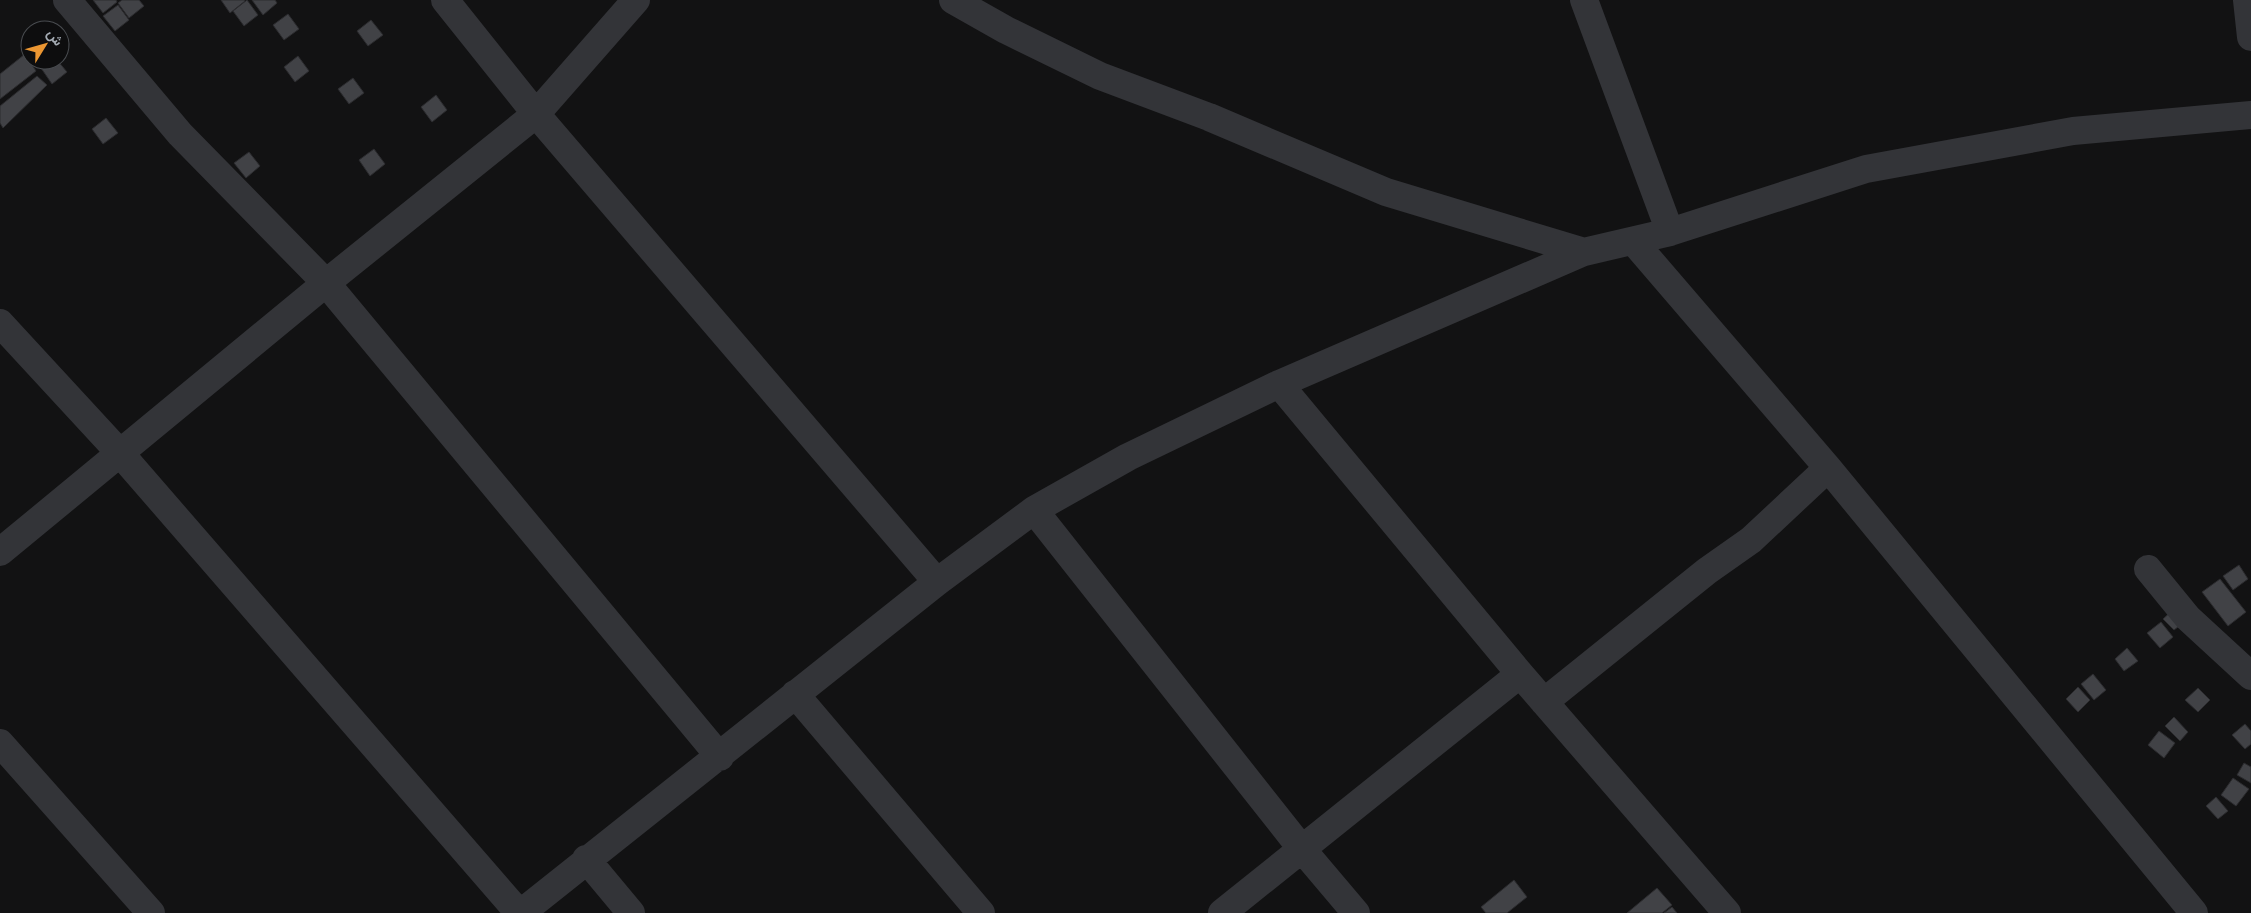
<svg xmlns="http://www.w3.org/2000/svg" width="2251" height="913" font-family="'Fira Sans',Vazirmatn,sans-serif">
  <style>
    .building { fill: #414246; stroke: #2c2c2f }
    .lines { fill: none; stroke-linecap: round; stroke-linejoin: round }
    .street { stroke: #333438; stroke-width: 28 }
  </style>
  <rect width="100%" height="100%" fill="#121213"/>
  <path class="building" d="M93 0H116L117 2 103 13Z
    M122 0H139L144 6 129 18 118 3Z
    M221 0H244L245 1 230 13Z
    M247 0 258 15 244 26 233 11Z
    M252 0H275L277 3 263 15Z
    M118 5 129 20 115 31 103 16Z
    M288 14 299 29 284 40 273 25Z
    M371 20 383 35 368 46 357 31Z
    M25 54 36 71 0 99V74Z
    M298 56 309 71 295 82 284 67Z
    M38 60H50L42 66Z
    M52 60H57L67 72 52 84 41 68Z
    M37 76 47 85 3 128 0 123V106Z
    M353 78 364 93 349 104 338 89Z
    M436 95 447 110 432 122 421 107Z
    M106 118 118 133 103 144 92 129Z
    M374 149 385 164 370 176 359 160Z
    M249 152 260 166 246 178 234 163Z
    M2239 565 2248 579 2233 590 2223 576Z
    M2220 579 2246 612 2228 626 2202 592Z
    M2176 607 2187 620 2174 630 2163 619Z
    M2161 622 2173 637 2160 648 2147 633Z
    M2127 648 2138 661 2124 671 2115 659Z
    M2093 674 2106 690 2094 700 2081 684Z
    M2078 687 2090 700 2078 712 2066 699Z
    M2198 688 2210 700 2198 712 2185 700Z
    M2174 717 2188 732 2180 741 2165 726Z
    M2245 724 2251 731V744L2245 749 2232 735Z
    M2159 731 2175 743 2164 758 2148 745Z
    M2244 763 2251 767V783L2237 775Z
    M2233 778 2249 789 2236 806 2221 795Z
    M2216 797 2228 811 2218 819 2206 806Z
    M1514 880 1527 897 1507 913H1486L1481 907Z
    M1657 888 1672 905 1662 913H1627Z
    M1672 907 1677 913H1664Z"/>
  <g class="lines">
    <path class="street" d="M67 0 180 134 326 283 720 757
      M445 0 536 114 937 582
      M953 0 1006 30 1100 76 1209 117 1386 192 1584 252
      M1584 0 1670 232
      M2247 0 2251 37
      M1634 242 1828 468 2194 913
      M0 323 119 452 519 913
      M1279 384 1520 674 1727 913
      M1034 510 1301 848 1356 913
      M0 552 326 283 536 114 636 0
      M2148 569 2188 618 2251 676
      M795 694 981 913
      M1544 702 1707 571 1751 540 1828 468
      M0 743 151 913
      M586 859 631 913
      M521 913 937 582 1034 510 1128 457 1279 384 1584 252 1670 232 1866 169 2073 131 2251 115
      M1222 913 1520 674"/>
  </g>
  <g transform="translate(45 45) rotate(53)"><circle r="24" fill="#0d0d0e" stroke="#494c50"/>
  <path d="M0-4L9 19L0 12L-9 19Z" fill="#eb9632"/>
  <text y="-8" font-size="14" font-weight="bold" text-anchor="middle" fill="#a4abb3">ش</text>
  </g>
</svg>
